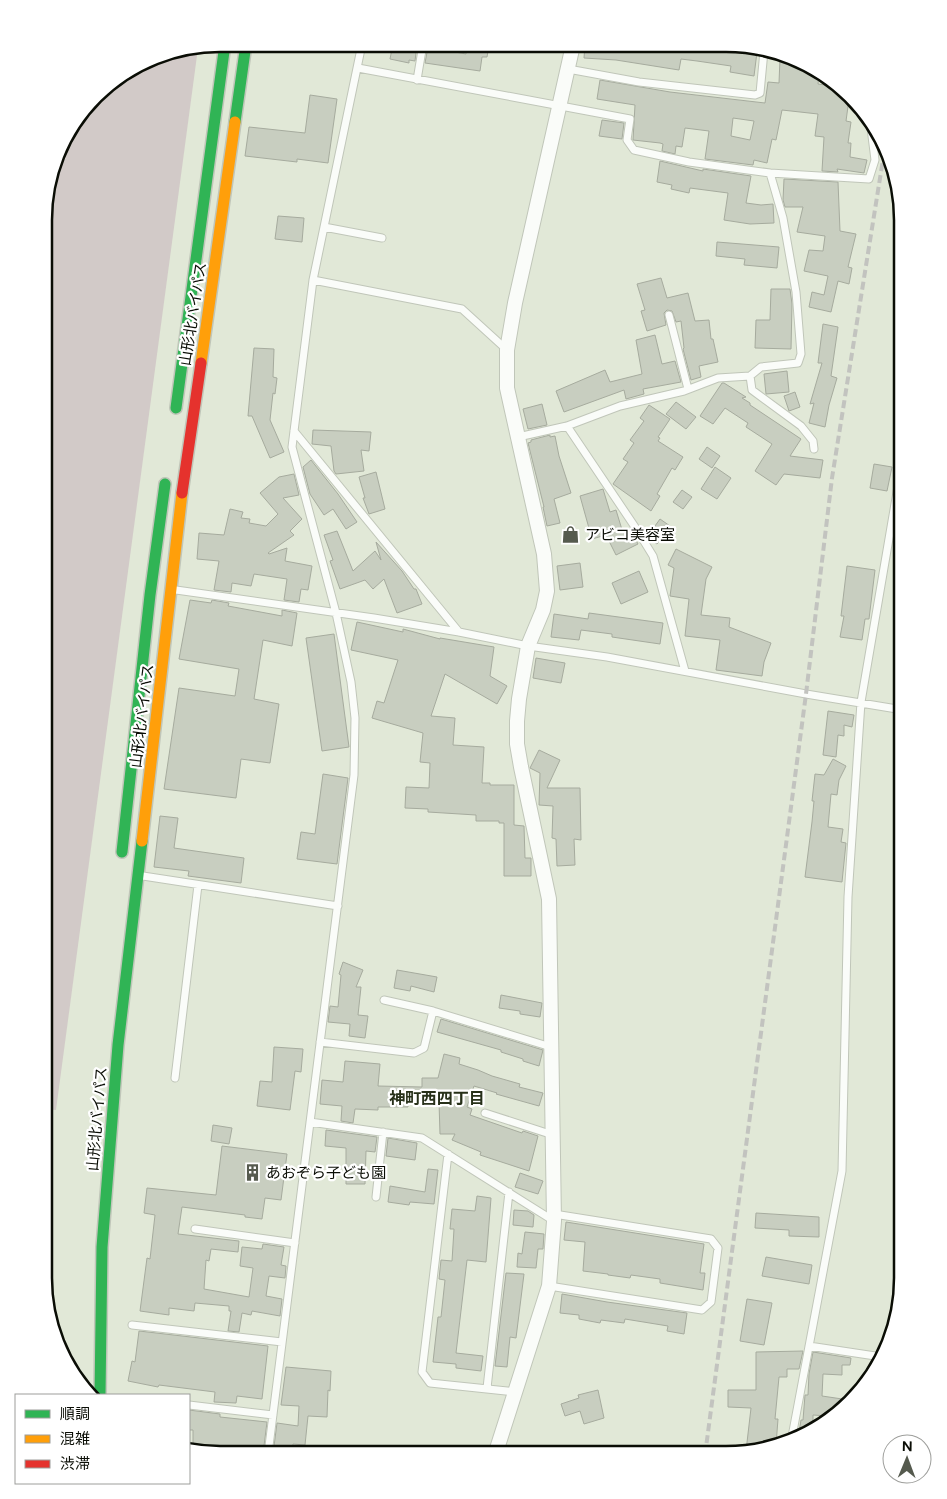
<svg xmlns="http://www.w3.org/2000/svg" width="947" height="1499" font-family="Figtree,'Noto Sans JP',sans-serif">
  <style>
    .green { fill: #d2cac8 }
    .building { fill: #c8cec0; stroke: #a6ab9e; fill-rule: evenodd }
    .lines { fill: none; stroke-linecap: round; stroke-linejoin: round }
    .lane-casing { stroke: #c0c6b9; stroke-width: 9 }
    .street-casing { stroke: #c0c6b9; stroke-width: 16 }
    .fast-casing { stroke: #c0c6b9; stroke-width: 14 }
    .slow-casing { stroke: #c0c6b9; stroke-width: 14 }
    .jam-casing { stroke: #c0c6b9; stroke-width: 14 }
    .lane { stroke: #fafcf9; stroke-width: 7 }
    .street { stroke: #fafcf9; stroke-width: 14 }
    .fast { stroke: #30b455; stroke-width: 11 }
    .slow { stroke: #ff9f0a; stroke-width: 11 }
    .jam { stroke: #e5322d; stroke-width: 11 }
    .rail { stroke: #c2c3bf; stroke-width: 4; stroke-dasharray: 8 4; stroke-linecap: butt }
    .labels { text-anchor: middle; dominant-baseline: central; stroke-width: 4.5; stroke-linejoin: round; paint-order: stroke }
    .street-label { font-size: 15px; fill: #0a0d05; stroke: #fff }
    .poi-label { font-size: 15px; fill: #0a0d05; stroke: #fff; text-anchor: start }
    .neighbourhood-label { font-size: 16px; font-weight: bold; fill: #273019; stroke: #fff }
    .rim { fill: none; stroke: #0a0d05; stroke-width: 2.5 }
  </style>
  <rect width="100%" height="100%" fill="#e1e8d7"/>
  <path class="green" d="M198 48 56 1110 44 1109 45 198 62 142 104 88 153 57Z"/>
  <path class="building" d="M393 44 417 45 415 61 409 60V63L390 59Z
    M467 44 489 45 487 57H482L480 71 425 63 428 47 466 54Z
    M585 45H726V47L757 52 754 76 730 72 731 66 697 61 681 59 679 70 616 60 584 58Z
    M780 58 819 74 818 84 839 87 849 99 846 121 851 122 848 143H851L850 157 867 160 864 173 837 169 838 172 822 171 824 137 815 136 818 114 782 110 776 140 772 139 767 163 754 160 753 165 705 159 709 131 685 128 682 147 676 146 675 154 662 151 663 144 660 143 633 140 635 105 597 99 600 80 670 92 765 103 768 82 779 83ZM733 118 754 121 750 140 731 136Z
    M310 95 337 99 328 163 297 159V162L245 156 249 127 305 133Z
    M602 120 624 123 622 139 599 136Z
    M660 161 703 171V169L751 176 746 203 761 205 773 204 774 223 750 224 724 220 728 193 690 188 689 193 671 189 672 185 657 182Z
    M784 179 838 182 840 231 856 234 848 267 852 268 849 284 838 281 831 312 809 307 812 292 824 295 828 276 804 271 809 250 823 251 825 236 797 232 803 207H785L783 200Z
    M278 216 304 218 302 242 275 239Z
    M717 242 779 247 777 268 744 265 745 259 716 256Z
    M661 278 667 298 688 293 695 321 709 320 711 339H713L718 362 699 366 701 377 691 380 683 349 684 348 681 321 676 322 672 311 667 310 664 313 666 325 647 331 641 311 645 310 637 284Z
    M771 289H790L792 304 791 349 755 348 756 320H770Z
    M823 324 838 327 831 376 837 378 829 405 825 427 809 423 814 403 810 404 822 363H818Z
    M655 335 662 364 675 361 681 382 643 389 644 394 626 399 624 390 564 412 556 391 605 370 610 382 642 374 636 340Z
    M254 348 274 349 273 377 277 378 275 394 273 393 270 420 284 452 270 458 252 416H248Z
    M787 371 789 392 766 394 764 374Z
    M722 383H724L746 397 742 398 750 403V405L801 439 790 456 823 460 820 478 784 474 776 485 755 471 772 444 746 427 748 423 725 408 713 424 700 416Z
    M795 392 800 407 789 411 784 396Z
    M676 402 696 417 686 429 666 414Z
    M542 404 547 425 528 429 523 409Z
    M649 405 670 419 658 437 660 438 658 441 683 457 675 470 672 468 657 494 660 496 651 511 613 484 628 462 623 459 634 443 630 440 644 421 640 418Z
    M313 430 371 432 369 451 361 450 364 471 336 474 334 471 331 446 312 444Z
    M550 435V437L555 436 559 456 571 493 554 499 560 523 547 526 543 507H544L528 443 531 442V440Z
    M707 447 720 456 712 468 699 459Z
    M311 460 338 494 357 522 346 529 333 509 324 515 310 494 303 467Z
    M874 464 892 467 887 491 870 488Z
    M715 467 731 478 717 499 701 489Z
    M376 472 385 509 369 514 363 498H365L359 477Z
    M294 474 299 495 283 498 302 519 290 531 294 535 268 553 269 554 287 548 285 561 312 566 308 590 301 589 299 602 284 600 287 579 254 574 251 586 232 583 231 592 214 590 219 561 197 559 199 533 224 535 230 509 243 512 241 518 250 519 249 523 266 526 278 514 260 493 279 477Z
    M603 489 610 512 616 510 623 533 630 529 638 544 616 555 606 535 592 539 580 496Z
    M682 490 692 497 683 509 673 502Z
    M660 519 670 526 657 544 647 537Z
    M337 531 353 571 375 551 381 560 376 542 402 571 414 589H416L422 604 397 613 384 579 373 589 365 580 340 589 330 561 333 560 324 535Z
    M676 549 712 567 706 579 701 615 730 618 729 627 771 643 764 662 762 676 716 670 720 640 685 636 689 599 670 596 674 568 668 565Z
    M580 563 583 587 560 590 557 566Z
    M847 566 875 570 869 619H865L862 640 840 637 844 616H841Z
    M639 571 648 592 621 604 612 583Z
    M190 600 211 603 212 600 229 603 228 606 282 616V610L297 613 292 646 263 640 254 699 279 704 270 763 241 759 236 798 164 789 179 688 235 696 239 669 179 659Z
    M589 613 663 623 660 644 612 637V634L581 630 579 640 551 637 554 614 588 619Z
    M357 622 403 632V629L440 639V638L494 647 490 676 507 686 497 704 445 674 431 716 455 718 453 745 484 747 482 783H490V785H514V825L524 826 525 858H531V876H504V823H499V821H476V815L428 812V809L405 808 406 787 429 788 430 763 420 762 423 733 372 718 377 701 384 703 398 660 351 650Z
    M334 634 349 747 322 751 306 638Z
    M536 658 565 663 561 683 533 678Z
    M828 711 854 715 852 727 844 725V736L838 735 836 757 823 755Z
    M539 750 560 760 547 788H580L581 840 574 839 575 865 557 866 556 839 552 838 553 806 539 805 540 773 530 768Z
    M833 759 846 766 839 780 837 795 831 794 828 827 843 829 841 842 846 843 842 882 805 877 812 822 814 801H812L815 774 824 775Z
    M323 774 348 778 337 864 297 859 301 832 315 834Z
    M160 816 178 818 174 848 244 858 241 883 188 876 189 871 154 867Z
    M343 962 363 970 356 987H361L358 1015 368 1016 365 1038 349 1036 350 1024 328 1022 330 1006 338 1007 341 975 339 974Z
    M397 970 437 977 434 992 411 986 410 991 394 988Z
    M501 995 542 1003 540 1017 520 1014V1011L499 1008Z
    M441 1019 543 1050 539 1066 523 1061V1059L501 1052V1050L437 1032Z
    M274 1047 303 1049 301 1072 295 1071 290 1110 257 1106 260 1081 272 1082Z
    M444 1054 460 1058 459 1064 478 1070 492 1076 520 1084 519 1087 543 1093 539 1106 496 1094 497 1093 474 1086 467 1107 472 1109 470 1115 522 1133 523 1131 538 1136 529 1171 480 1155 481 1152 452 1140 455 1134H440L439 1102H408V1107H378V1110L355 1109 353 1123 341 1121 342 1106 320 1104 322 1080 343 1082 345 1061 380 1064 378 1086 422 1087V1078H438Z
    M213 1125 232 1128 229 1144 211 1141Z
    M326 1130 377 1137 375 1152 366 1151 365 1184H346V1148L325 1146Z
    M388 1138 417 1143 415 1160 386 1156Z
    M222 1146 287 1154 281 1200 265 1198 262 1219 245 1217V1215L182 1207 178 1234 239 1241 238 1252 211 1249 209 1261 206 1260 204 1289 249 1297 253 1268 240 1266 242 1247 262 1249 263 1244 284 1247 281 1265 286 1266 285 1278 269 1276 266 1296 282 1299 280 1316 252 1311 251 1315 242 1313 239 1332 228 1331 231 1311H229V1306L195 1303 194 1311 169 1308V1315L140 1311 147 1258 150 1259 155 1215 144 1213 147 1188 216 1195Z
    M428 1169 438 1170 434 1204 410 1202 409 1205 388 1202 390 1186 425 1192Z
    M520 1173 543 1181 538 1194 515 1187Z
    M477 1196 491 1198 486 1262 467 1260 456 1353 483 1356 481 1371 456 1368V1364L433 1362 438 1317H441L445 1280 439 1279 441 1260 452 1261 454 1229H450L452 1209 475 1211Z
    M514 1210 528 1211 534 1215 533 1227 513 1225Z
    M756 1213 819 1217V1237L789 1236V1230L755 1228Z
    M566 1222 704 1244 700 1273H705L703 1290 660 1283V1279L631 1275 630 1278 608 1275V1274L583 1271 585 1242 564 1240Z
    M525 1232 544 1234 543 1249H538L536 1268 517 1267 518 1253 522 1254Z
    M766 1257 812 1265 809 1284 762 1276Z
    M506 1273 524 1274 516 1338 510 1337 507 1367 495 1366Z
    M562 1294 607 1302 687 1313 684 1334 667 1331 668 1326 625 1319 624 1323 601 1320 600 1323 579 1319V1315L560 1313Z
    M747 1299 772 1303 764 1345 740 1341Z
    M139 1331 268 1346 262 1399 237 1396 236 1403 214 1402 215 1392 159 1385 158 1387 128 1381 132 1361 135 1362Z
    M803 1351 799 1369H787V1377H779L775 1419H778L776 1445 746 1451 751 1408 728 1407V1390H756V1352Z
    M813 1352 851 1358 850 1365H842V1375L823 1374 822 1396 849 1400 828 1416 813 1415V1427L798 1438 801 1420H803L805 1395H808L809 1374Z
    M286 1367 331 1371 330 1391 328 1390 327 1417 308 1416 305 1445 293 1444 292 1454H273L277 1423 298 1426 299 1406 281 1405Z
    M598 1390 604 1418 584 1424 580 1411 565 1416 561 1404 579 1398 578 1395Z
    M189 1410 220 1414V1417L267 1422 263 1454H211L212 1448H193V1430H189Z"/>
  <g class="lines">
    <defs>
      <path id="lane" d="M546 45 572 49
        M358 68 630 119 627 140 634 150 689 162 770 173 783 218 796 292 801 354 798 363 761 367 750 376 718 378 684 391 620 406 567 426 518 437
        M568 69 639 82 755 95 760 93 764 51
        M417 80 423 44
        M770 173 869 179 875 160 871 128
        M324 227 382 238
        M313 280 362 44
        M669 315 688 389
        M750 376 752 390 801 426 813 441 814 449
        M567 426 637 530 653 556 685 671
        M294 431 459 632
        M176 590 374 618 459 632 528 646 607 657 806 694 903 710
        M143 876 338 906
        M384 1000 433 1011 551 1047
        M320 1042 414 1053 424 1048 433 1011
        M175 1078 198 885
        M485 1113 553 1135
        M310 1122 422 1138 554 1221
        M448 1154 422 1372 430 1383 516 1392
        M376 1197 383 1132
        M195 1229 295 1243
        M549 1286 702 1310 711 1302 718 1248 711 1239 554 1214
        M132 1325 282 1342
        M809 1346 882 1357
        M487 1388 509 1192
        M189 1405 273 1415
        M791 1442 842 1171 848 897 861 702 903 457
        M268 1454 354 775 355 718 351 682 336 613 292 447 313 280 462 309 507 350"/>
      <path id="street" d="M495 1455 549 1286 554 1221 549 899 521 767 517 744V721L519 699 528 646 543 610 547 591 544 554 507 388V350L515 303 573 45"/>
      <path id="fast" d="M235 122 246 44
        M176 408 225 44
        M122 852 150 595 165 484
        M100 1395 102 1247 118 1045 142 841"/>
      <path id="slow" d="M201 363 235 122
        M142 841 182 493"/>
      <path id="jam" d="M182 493 201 363"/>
    </defs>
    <use href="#lane" class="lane-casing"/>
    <use href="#street" class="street-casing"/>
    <use href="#fast" class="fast-casing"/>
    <use href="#slow" class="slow-casing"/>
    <use href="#jam" class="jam-casing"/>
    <use href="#lane" class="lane"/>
    <use href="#street" class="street"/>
    <use href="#fast" class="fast"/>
    <use href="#slow" class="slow"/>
    <use href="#jam" class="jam"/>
    <path class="rail" d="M705 1455 806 694 832 478 885 147"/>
  </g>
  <defs>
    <symbol id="shop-bare" viewBox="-9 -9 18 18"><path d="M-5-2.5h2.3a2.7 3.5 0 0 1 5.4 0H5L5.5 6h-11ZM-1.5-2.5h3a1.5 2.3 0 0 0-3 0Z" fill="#555a4e" stroke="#fff" stroke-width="2.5" paint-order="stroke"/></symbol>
    <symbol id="building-bare" viewBox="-9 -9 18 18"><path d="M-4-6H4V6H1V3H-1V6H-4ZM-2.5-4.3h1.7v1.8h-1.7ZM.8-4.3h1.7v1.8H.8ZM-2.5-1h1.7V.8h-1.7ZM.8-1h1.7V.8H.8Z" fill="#555a4e" stroke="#fff" stroke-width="2.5" paint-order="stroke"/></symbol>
  </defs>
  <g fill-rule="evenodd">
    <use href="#shop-bare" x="558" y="522" width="25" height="25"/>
    <use href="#building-bare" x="240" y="1160" width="25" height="25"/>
  </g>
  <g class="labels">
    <g class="street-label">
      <text transform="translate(193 314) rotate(-81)">山形北バイパス</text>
      <text transform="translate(142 716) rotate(-83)">山形北バイパス</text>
      <text transform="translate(97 1119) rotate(-85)">山形北バイパス</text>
    </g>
    <g class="poi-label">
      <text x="585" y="535">アビコ美容室</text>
      <text x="266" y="1173">あおぞら子ども園</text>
    </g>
    <g class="neighbourhood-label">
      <text x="437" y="1098">神町西四丁目</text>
    </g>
  </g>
  <path d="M0 0H947V1499H0ZM220 52H726A168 168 0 0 1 894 220V1278A168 168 0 0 1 726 1446H220A168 168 0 0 1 52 1278V220A168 168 0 0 1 220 52Z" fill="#fff" fill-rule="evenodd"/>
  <path class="rim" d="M220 52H726A168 168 0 0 1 894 220V1278A168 168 0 0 1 726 1446H220A168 168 0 0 1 52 1278V220A168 168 0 0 1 220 52Z"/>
  <rect x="15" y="1394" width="175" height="90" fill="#ffffff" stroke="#9d9e9b"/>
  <rect x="25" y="1410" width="25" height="8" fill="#30b455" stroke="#9d9e9b"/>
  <text x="60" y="1419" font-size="15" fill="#0a0d05">順調</text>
  <rect x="25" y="1435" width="25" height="8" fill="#ff9f0a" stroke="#9d9e9b"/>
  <text x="60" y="1444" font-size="15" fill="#0a0d05">混雑</text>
  <rect x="25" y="1460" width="25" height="8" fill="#e5322d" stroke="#9d9e9b"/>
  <text x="60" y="1469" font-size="15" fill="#0a0d05">渋滞</text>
  <g transform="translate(907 1459) rotate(1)"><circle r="24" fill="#ffffff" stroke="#9d9e9b"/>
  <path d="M0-4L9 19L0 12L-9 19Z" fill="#555a4e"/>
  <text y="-8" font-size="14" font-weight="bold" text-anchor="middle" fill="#0a0d05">N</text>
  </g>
</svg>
